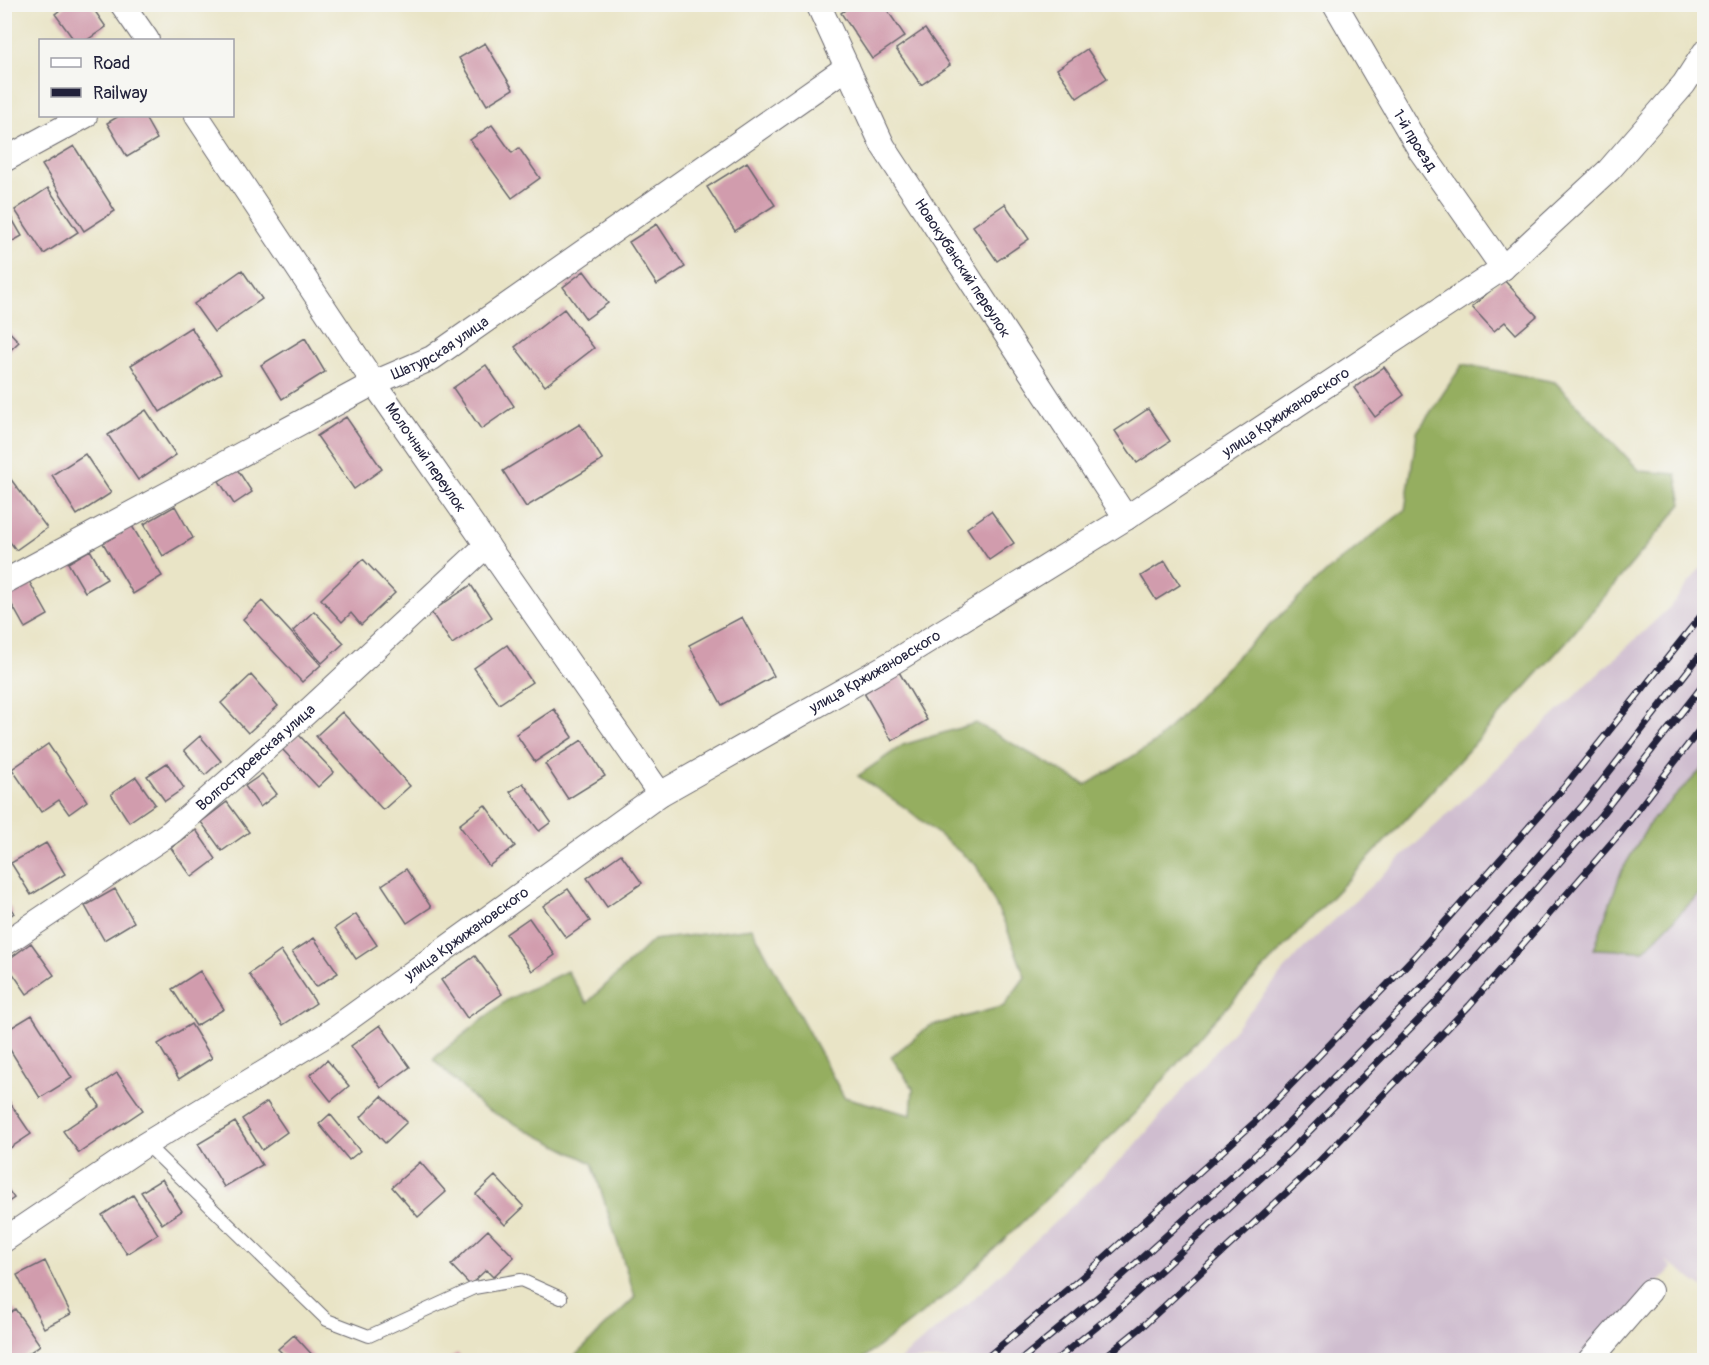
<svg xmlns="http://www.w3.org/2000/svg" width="1709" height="1365" font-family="Pangolin,sans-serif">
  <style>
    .industrial { fill: #cfbdcf }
    .forest { fill: #95ae60; stroke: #5c684e; stroke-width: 1.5 }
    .building { fill: #d19cad }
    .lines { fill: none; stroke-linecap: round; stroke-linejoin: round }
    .lane-casing { stroke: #68666c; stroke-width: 14 }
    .street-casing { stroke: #68666c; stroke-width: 26 }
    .lane { stroke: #fff; stroke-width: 12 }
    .street { stroke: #fff; stroke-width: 24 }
    .rail-casing { stroke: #22223b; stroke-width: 7 }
    .rail { stroke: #f6f6f2; stroke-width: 4.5; stroke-dasharray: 14; stroke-linecap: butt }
    .labels { text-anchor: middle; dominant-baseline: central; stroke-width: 6; stroke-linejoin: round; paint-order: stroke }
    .street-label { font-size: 15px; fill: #22223b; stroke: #f6f6f2 }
  </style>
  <rect width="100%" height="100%" fill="#f6f6f2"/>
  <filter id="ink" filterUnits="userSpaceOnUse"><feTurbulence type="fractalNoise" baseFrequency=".0167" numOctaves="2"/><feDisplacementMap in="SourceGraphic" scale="12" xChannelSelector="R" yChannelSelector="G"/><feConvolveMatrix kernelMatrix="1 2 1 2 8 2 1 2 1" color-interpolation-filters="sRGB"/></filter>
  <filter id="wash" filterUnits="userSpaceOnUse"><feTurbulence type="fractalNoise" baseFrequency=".008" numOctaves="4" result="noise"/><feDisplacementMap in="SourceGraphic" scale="24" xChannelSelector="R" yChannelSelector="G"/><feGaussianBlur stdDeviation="1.35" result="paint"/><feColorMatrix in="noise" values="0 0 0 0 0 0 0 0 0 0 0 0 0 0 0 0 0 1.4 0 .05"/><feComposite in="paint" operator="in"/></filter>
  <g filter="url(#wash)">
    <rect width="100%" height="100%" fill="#e9e4c6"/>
    <path class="industrial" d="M1704 563V1288L1665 1260 1672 1268 1585 1360H899L981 1292 1132 1149 1299 953 1672 605Z"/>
    <path class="forest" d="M1463 364 1555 382 1640 471 1676 474 1682 504 1567 641 1409 816 1210 1025 1136 1112 950 1292 861 1360H571L635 1297 592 1163 482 1107 433 1059 507 1000 567 971 587 1003 653 940 752 928 844 1097 911 1115 913 1088 891 1057 930 1026 1004 1006 1025 977 1006 926 976 865 907 809 858 776 903 745 976 723 1086 785 1156 742 1234 659 1331 568 1405 510 1417 432Z
      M1704 767V889L1643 951 1594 949 1621 872 1651 821Z"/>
    <g id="blocks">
      <path class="building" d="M68 4H90L106 27 87 40H74L55 14Z
        M854 4H883L905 36 872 59 841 13Z
        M925 29 950 65 921 85 896 49Z
        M485 43 513 89 487 105 459 58Z
        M1087 49 1107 78 1077 98 1057 69Z
        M119 116H144L157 139 127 157 107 123Z
        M492 125 512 153 519 148 540 178 512 198 470 140Z
        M74 146 115 211 84 231 42 165Z
        M747 162 775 205 735 231 707 187Z
        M48 188 78 232 44 254 15 210Z
        M1005 204 1029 239 997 261 973 226Z
        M4 205 22 236 4 246Z
        M657 224 685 267 657 285 629 242Z
        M242 270 262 299 214 332 194 304Z
        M584 271 608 303 586 319 563 287Z
        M1503 279 1537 316 1516 334 1505 322 1494 331 1472 307Z
        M564 309 594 348 545 386 515 347Z
        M4 326 19 342 4 356Z
        M191 327 221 374 160 412 131 365Z
        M305 338 325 372 282 399 261 365Z
        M486 365 514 406 481 429 453 388Z
        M1384 367 1404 395 1375 417 1354 388Z
        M1148 409 1170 441 1137 463 1115 431Z
        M146 410 176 455 138 480 108 435Z
        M346 417 382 469 354 489 317 436Z
        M580 424 603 460 526 507 503 471Z
        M85 454 111 493 77 515 52 475Z
        M237 469 252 492 234 504 219 481Z
        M4 470 47 528 16 550 4 534Z
        M175 506 193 538 163 556 144 524Z
        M991 511 1014 543 989 560 967 528Z
        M132 526 162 576 133 594 103 543Z
        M90 550 107 579 85 592 68 563Z
        M363 559 395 593 361 625 351 613 342 622 321 599Z
        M1165 561 1180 585 1156 600 1141 576Z
        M29 581 48 615 25 628 6 594Z
        M471 585 492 617 452 644 431 612Z
        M262 601 321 665 302 682 243 619Z
        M314 611 344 643 322 663 293 631Z
        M742 617 774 676 722 705 689 645Z
        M507 645 532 682 499 704 474 668Z
        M899 672 927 720 892 741 864 693Z
        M251 675 278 706 248 733 221 703Z
        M554 709 573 737 535 762 516 734Z
        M342 712 410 786 383 810 316 736Z
        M298 734 334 772 318 787 282 749Z
        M200 736 221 761 205 775 184 750Z
        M582 740 605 776 568 799 545 764Z
        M48 744 87 801 69 814 59 800 41 812 12 769Z
        M167 763 184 788 165 801 147 776Z
        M262 774 277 794 260 807 245 786Z
        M136 777 155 804 129 822 111 794Z
        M523 783 551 822 539 831 510 792Z
        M227 802 249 832 222 851 201 822Z
        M485 805 515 846 489 866 459 825Z
        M196 830 216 859 192 877 171 848Z
        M46 843 65 874 31 895 11 863Z
        M621 854 642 883 607 907 587 878Z
        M406 869 431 907 407 923 382 885Z
        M115 889 134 922 104 940 85 906Z
        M568 889 590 921 566 938 543 906Z
        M4 900 14 913 4 920Z
        M356 914 377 945 356 959 335 928Z
        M529 918 555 955 532 971 506 934Z
        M314 938 338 973 316 987 292 952Z
        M31 943 54 975 27 994 5 962Z
        M281 951 316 1003 283 1025 249 974Z
        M475 956 502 994 467 1018 441 980Z
        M200 971 224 1009 196 1026 172 989Z
        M32 1015 72 1078 40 1098 4 1040V1032Z
        M191 1024 212 1058 179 1079 158 1044Z
        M380 1025 410 1067 381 1088 351 1046Z
        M327 1060 349 1086 331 1101 310 1075Z
        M117 1073 143 1110 79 1153 63 1131 100 1106 90 1091Z
        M4 1094 31 1134 4 1152Z
        M382 1096 407 1122 385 1143 361 1117Z
        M267 1102 287 1132 262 1150 242 1119Z
        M330 1114 360 1151 349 1160 319 1124Z
        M235 1122 262 1165 224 1187 198 1144Z
        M420 1162 446 1192 418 1217 392 1187Z
        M495 1176 524 1207 505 1225 476 1194Z
        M162 1179 182 1211 162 1224 141 1192Z
        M4 1184 14 1198 4 1205Z
        M133 1195 158 1234 127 1254 102 1215Z
        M488 1230 514 1257 493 1277 486 1270 470 1285 451 1265Z
        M45 1261 71 1314 44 1328 17 1275Z
        M15 1309 40 1345 19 1360H4V1317Z
        M294 1335 317 1360H289L278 1349Z
        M457 1353 464 1360H448Z"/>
    </g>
  </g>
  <g filter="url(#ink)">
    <use href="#blocks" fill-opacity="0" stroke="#68666c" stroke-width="1.5"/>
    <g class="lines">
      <defs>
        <path id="lane" d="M146 1144 327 1320 369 1336 474 1288 521 1280 561 1298"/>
        <g id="street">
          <path d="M122 4 147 40"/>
          <path id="s1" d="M818 4 883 146 1126 518"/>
          <path id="s2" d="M1335 4 1420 150 1503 268"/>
          <path id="s3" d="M197 116 374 383 660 794"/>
          <path d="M4 160 85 116"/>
          <path id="s4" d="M4 582 374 383 432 358 847 67"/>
          <path id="s5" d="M4 944 171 832 306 713 487 545"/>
          <path id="s6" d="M4 1240 146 1144 326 1035 660 794 890 664 1126 518 1503 268 1609 170 1684 84 1704 53"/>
          <path d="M1590 1360 1650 1291"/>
        </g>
      </defs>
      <use href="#lane" class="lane-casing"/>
      <use href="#street" class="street-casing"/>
      <use href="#lane" class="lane"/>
      <use href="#street" class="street"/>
      <defs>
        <path id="rail" d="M984 1360 1086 1274 1255 1122 1414 957 1565 786 1704 612
          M1021 1360 1104 1292 1274 1138 1434 975 1584 804 1704 650
          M1056 1360 1121 1307 1289 1152 1449 989 1601 815 1704 684
          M1101 1360 1144 1325 1313 1168 1469 1006 1620 833 1704 724"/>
      </defs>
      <use href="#rail" class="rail-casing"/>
      <use href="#rail" class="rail"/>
    </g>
  </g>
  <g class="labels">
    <g class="street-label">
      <text stroke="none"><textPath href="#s2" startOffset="158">1-й проезд</textPath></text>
      <text stroke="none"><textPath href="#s1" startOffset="302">Новокубанский переулок</textPath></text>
      <text stroke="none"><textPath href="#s4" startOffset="495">Шатурская улица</textPath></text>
      <text stroke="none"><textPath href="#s6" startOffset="1527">улица Кржижановского</textPath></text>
      <text stroke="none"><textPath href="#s3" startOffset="411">Молочный переулок</textPath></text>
      <text stroke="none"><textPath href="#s6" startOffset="1041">улица Кржижановского</textPath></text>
      <text stroke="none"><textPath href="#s5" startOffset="314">Волгостроевская улица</textPath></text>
      <text stroke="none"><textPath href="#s6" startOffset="555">улица Кржижановского</textPath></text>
    </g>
  </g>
  <rect width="1709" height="1365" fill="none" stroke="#f6f6f2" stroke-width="24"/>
  <rect x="39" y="39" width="195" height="78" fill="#f6f6f2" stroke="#a1a1a9" stroke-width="1.5"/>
  <rect x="51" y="58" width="30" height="9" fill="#ffffff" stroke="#a1a1a9" stroke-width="1.5"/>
  <text x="93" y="69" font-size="18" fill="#22223b">Road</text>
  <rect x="51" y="88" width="30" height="9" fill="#22223b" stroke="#a1a1a9" stroke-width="1.5"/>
  <text x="93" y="99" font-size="18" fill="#22223b">Railway</text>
</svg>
